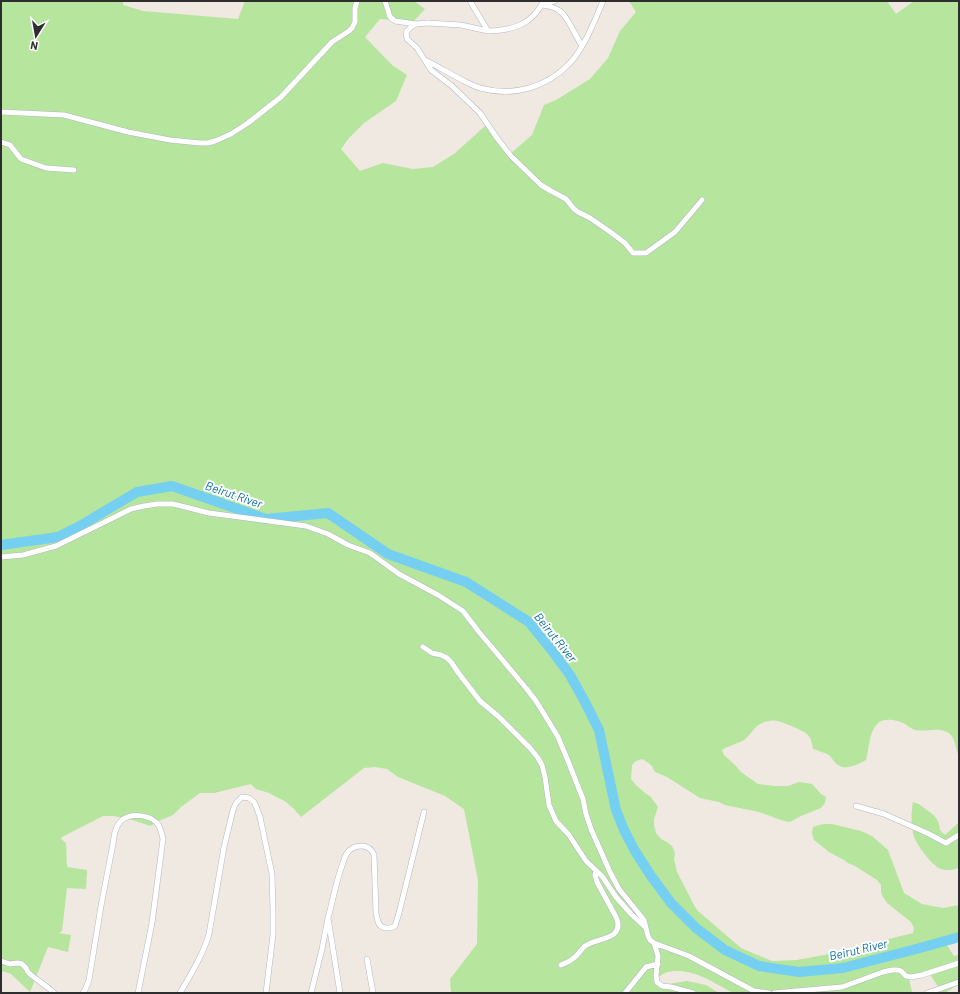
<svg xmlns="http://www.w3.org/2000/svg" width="960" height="994" font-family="Barlow,sans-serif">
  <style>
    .green { fill: #b6e59e }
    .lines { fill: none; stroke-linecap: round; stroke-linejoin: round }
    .river { stroke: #75cff0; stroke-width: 10 }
    .minor-casing { stroke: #b4b7c1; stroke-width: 6 }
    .minor { stroke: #fff; stroke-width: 5 }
    .labels { text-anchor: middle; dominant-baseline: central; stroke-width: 4; stroke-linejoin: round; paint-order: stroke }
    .water-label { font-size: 12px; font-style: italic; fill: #0d6fa3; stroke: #fff }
  </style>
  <rect width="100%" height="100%" fill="#efe9e1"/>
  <path class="green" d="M1 1H123V5L143 11 238 19 245 1H414L425 9 413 22 380 19 365 37 392 65 407 75 396 101 364 123 349 138 341 149 360 171 383 163 413 169 433 167 454 154 485 126 510 154 532 135 544 105 556 100 590 79 608 58 620 31 636 12 629 1H887L896 14 914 1H959V756C955 749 956 736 947 732 937 727 926 732 916 730 910 729 908 725 903 723 896 719 882 718 877 724 869 732 869 749 866 760 858 764 846 771 838 765 834 762 832 758 829 755 824 752 818 751 813 749 812 745 812 739 808 735 805 731 783 722 777 721 772 720 767 721 762 723 754 726 751 735 744 740 737 744 728 746 722 750L724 755 736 766 741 772 758 784 774 786H788L799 782 812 784 821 794 826 797 825 803 821 808 801 816 790 822 784 821 759 812 725 805 719 802 700 798 667 777 655 772 652 766 647 762 642 759 636 761 632 765 631 779 636 785 645 793 651 797 658 807 654 819V825L656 833 661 839 667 842 672 846 675 853 674 859 677 872 695 907 698 911 741 948 772 961 797 960 824 955 913 933 914 928 911 922 887 903 883 897 881 892V885L877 880 855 866 848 863 844 860 829 852 814 840 812 833 813 827 819 825 824 824H832L861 831 872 836 888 850 904 893 922 904 943 908 959 905V939L945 942 954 956 959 955V984L945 993H942L928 971 909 978 912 993H733C714 983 700 972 678 971 673 971 668 971 663 974 659 976 656 979 653 981L662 985 687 981 706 985 719 993H451L450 979 477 944 478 880 464 809 445 796 398 777 387 769 375 767 364 768 301 817 294 809 286 802 269 793 256 789 251 784 214 793H200L181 807 173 815 161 820 150 826 136 821 114 816H103L62 837 61 839 66 843 67 867 87 870 86 889 67 888 62 931 59 933 71 935 68 952 48 947 30 992 11 974 3 971 1 974Z
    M959 792V868C953 870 947 871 941 869 932 866 914 842 913 833 911 823 911 812 913 802 920 804 921 806 927 810 935 816 939 819 940 830L945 835 958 823Z"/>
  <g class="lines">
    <path class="river" d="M1 545 58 537 78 527 137 492 172 486 266 519 328 513 388 554 466 582 529 622 550 648 570 675 585 702 599 730 616 810 624 830 635 851 651 876 671 903 696 928 725 950 759 966 799 972 843 968 920 948 959 937"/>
    <defs>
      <path id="minor" d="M385 1 390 17 395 21 416 24 428 23 461 25 488 31
        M470 1 488 31C514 30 531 25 544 1
        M542 5C548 6 555 7 560 11 568 17 576 37 582 46
        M543 5 555 1
        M416 24 411 27 406 32 407 39 417 48 431 70 452 86 480 113 497 138 511 156 541 185 551 191 566 199 574 209 578 212 590 218 609 231 625 243 633 253H646L675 232 702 200
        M425 60C439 67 452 75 466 82 471 84 475 87 480 88 513 97 546 88 570 63 584 48 595 20 603 1
        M1 112 64 115 128 132 170 140 200 143H208L215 141 231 134 248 123 281 97 332 42 349 31 352 28 355 22V8L357 1
        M1 142 10 145 21 159 46 168 74 170
        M1 557 23 555 56 546 131 509 144 506 157 504H173L209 513 306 526 328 534 348 545 370 553 399 574 438 595 463 611 479 632 526 688 536 701 549 722 558 737 568 761 583 799 586 814 591 829 610 872 619 889 636 910 644 920 648 936 650 940 654 943 689 956 754 991 769 993
        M423 647 432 653 441 655 447 658 451 662 460 675 480 701 498 716 530 748 538 758 542 765 545 777 549 805 556 821 569 835 586 861 602 876 616 897 632 915 645 927
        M856 806 884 814 927 833 946 843 959 835
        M328 918C333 900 336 881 343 863 344 859 345 855 348 852 351 848 357 846 362 846 369 846 372 850 374 855L376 913C377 916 377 921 379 924 382 929 390 929 395 926L399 913 424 812
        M654 943 658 956 656 976 657 982 662 986 671 987 693 993
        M367 959 373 993
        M1 961 10 964 17 963 22 964 26 968 28 972 31 975 51 990 54 993
        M561 965C566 963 571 961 575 957 579 954 581 949 585 946 594 940 606 940 614 934 619 929 619 923 616 917L597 882 595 875 596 872
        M83 993 85 990 89 980 101 906 113 844C114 836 115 826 122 820 132 812 153 815 159 826 161 830 162 835 163 839L152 923 138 993
        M180 993C191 974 203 955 209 934L224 847 233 810 236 803 242 797 249 798 254 802 256 806 260 817 272 874 273 911V935L266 993
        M311 993 322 949 328 918 340 993
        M625 993 646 967 658 964
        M774 993 842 987 883 972 892 970H898L901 971 906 976 911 977 922 975 959 963
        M927 993 959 982"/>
    </defs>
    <use href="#minor" class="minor-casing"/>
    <use href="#minor" class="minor"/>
  </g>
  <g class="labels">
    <g class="water-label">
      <text transform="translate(234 494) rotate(19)">Beirut River</text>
      <text transform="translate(556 637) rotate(51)">Beirut River</text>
      <text transform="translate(858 949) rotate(-13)">Beirut River</text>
    </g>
  </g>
  <rect width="960" height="994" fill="none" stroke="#2e2e2e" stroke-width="4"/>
  <g transform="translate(36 36) rotate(191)" stroke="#ffffff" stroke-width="3" paint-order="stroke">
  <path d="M0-3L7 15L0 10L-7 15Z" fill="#2e2e2e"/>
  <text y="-6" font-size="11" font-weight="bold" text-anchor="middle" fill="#2e2e2e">N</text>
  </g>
</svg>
